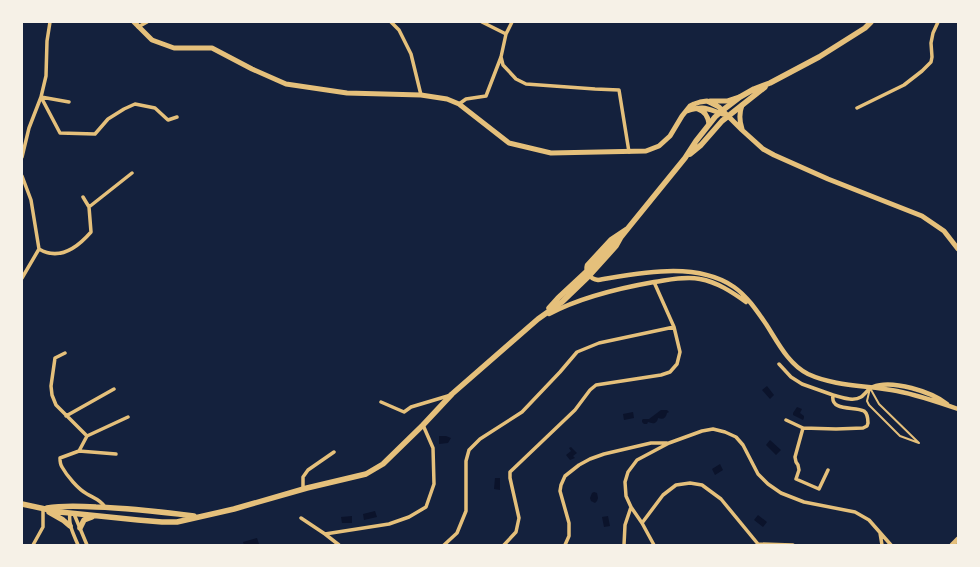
<svg xmlns="http://www.w3.org/2000/svg" width="980" height="567" font-family="'Varela Round',sans-serif">
  <style>
    .water { fill: #0b132b }
    .lines { fill: none; stroke-linecap: round; stroke-linejoin: round }
    .service { stroke: #e5c07b; stroke-width: 2 }
    .minor { stroke: #e5c07b; stroke-width: 3.5 }
    .tertiary { stroke: #e5c07b; stroke-width: 4.5 }
    .secondary { stroke: #e5c07b; stroke-width: 5 }
    .primary { stroke: #e5c07b; stroke-width: 5.5 }
  </style>
  <rect width="100%" height="100%" fill="#14213d"/>
  <path class="water" d="M767 386 774 395 770 399 762 390Z
    M797 407 802 409 800 413 804 416V418L803 420 793 415V413Z
    M661 410H667L669 412 667 413C666 418 663 420 658 418 657 424 653 424 648 422L647 424H644L642 422V420L643 419H649Z
    M633 412 634 418 624 420 623 414Z
    M439 436H446L451 438 448 443 439 444Z
    M770 440 781 450 776 455 766 445Z
    M571 447 577 453 573 456 575 458 570 460 566 455 571 451 569 448Z
    M720 464 723 470 715 475 712 469Z
    M495 478H500V490L494 489Z
    M594 492 597 493 598 498 597 501 595 503 591 501 590 498 592 493Z
    M375 511 377 517 364 520 363 514Z
    M758 515 767 522 763 527 754 520Z
    M352 516V523H342L341 517Z
    M608 516 610 526 604 527 602 517Z
    M257 538 259 544 244 545 243 542Z"/>
  <g class="lines">
    <path class="service" d="M870 388 879 404 919 443 900 436 869 405 867 401Z"/>
    <path class="minor" d="M391 22 399 30 411 54 421 95
      M482 22 506 34
      M138 27 147 22
      M501 57 503 65 516 79 526 84 595 89 619 90 629 152
      M41 97 60 133 95 134 108 119 124 109 135 104 155 108 168 120 177 117
      M41 97 69 102
      M459 104 466 99 486 96 501 57 506 34 512 22
      M857 108 904 85 922 71 931 62 932 57 931 43 933 33 938 22
      M22 157 29 128 41 97 46 76 47 41 50 22
      M22 176 31 200 39 249 22 278
      M89 207 132 173
      M39 249C59 261 78 247 91 232L89 207 83 197
      M65 353 55 358 51 386 52 395 56 405 87 436 79 451 60 458C60 461 60 464 62 467 67 476 78 489 87 494 94 498 101 500 105 507
      M779 364 791 377 802 384 833 395
      M381 402 404 412 411 407 451 395
      M66 416 114 389
      M786 420 803 428 836 429 863 428 867 426 868 423C868 419 868 414 864 411 855 406 830 412 833 395 841 397 853 402 861 397 864 395 867 391 870 388
      M803 428 795 457 796 462 798 465 799 470 796 479 819 489 828 470
      M87 436 128 417
      M79 451 116 454
      M303 489V477L308 470 334 452
      M70 513C68 525 74 535 78 545
      M74 514 87 545
      M301 518 325 534 339 545
      M642 523 663 495 676 485 690 483 702 485 721 499 758 544 793 545
      M880 533 882 545
      M325 534 389 524 409 517 426 507 434 484 433 448 423 425
      M33 545 43 527V509
      M444 545 457 533 466 511V461L469 450 480 439 522 412 560 372 577 352 599 343 674 327
      M504 545 516 532 519 518 510 478V472L575 410 590 390 596 385 661 375 670 372 677 364 680 352 674 327 654 282
      M565 545 569 536V523L560 491 561 485 565 476 579 465 590 459 604 454 651 443H667
      M624 545 625 525 631 507
      M654 545 642 523 631 507 626 496 625 482 628 472 637 460 669 443 702 431 713 429 725 432 736 437 743 445 758 474 768 484 781 493 804 502 855 512 869 520 891 545"/>
    <path class="tertiary" d="M626 229 611 239 587 265C585 272 590 279 598 280 641 273 696 261 734 287 747 296 757 311 766 324 777 341 788 364 808 374 836 387 868 385 897 391 918 395 938 402 958 409
      M549 314C579 298 620 288 654 282 669 280 685 276 700 279 717 282 732 292 746 302
      M873 387C892 379 932 392 947 404"/>
    <path class="secondary" d="M134 22 152 40 174 48H212L252 69 286 84 347 93 421 95 447 99 459 104 509 143 551 153 646 151 659 146 670 136 682 116 690 106 694 104 700 102 707 101 719 107 742 130 763 149 774 155 828 179 922 216 944 231 958 249
      M710 101H727L739 97
      M698 109C705 111 708 116 709 124
      M687 111C704 105 707 109 723 114
      M742 129C739 120 739 113 742 105
      M952 545 958 539"/>
    <path class="primary" d="M690 154 701 145 722 121 765 87
      M549 308 558 298 587 271 612 243 621 237 629 227 685 158 696 141 715 117 723 110 740 97 754 89 770 83 819 57 865 28 871 22
      M22 504 59 512 70 513 138 520 162 522H177L234 509 307 488 366 474 383 464 423 425 452 394 538 319 562 302 589 276 616 246 621 237
      M47 508C64 505 80 506 96 507 129 508 162 512 194 516
      M49 512 63 520 70 526
      M80 528 84 520 92 517"/>
  </g>
  <rect width="980" height="567" fill="none" stroke="#f6f1e7" stroke-width="46"/>
</svg>
